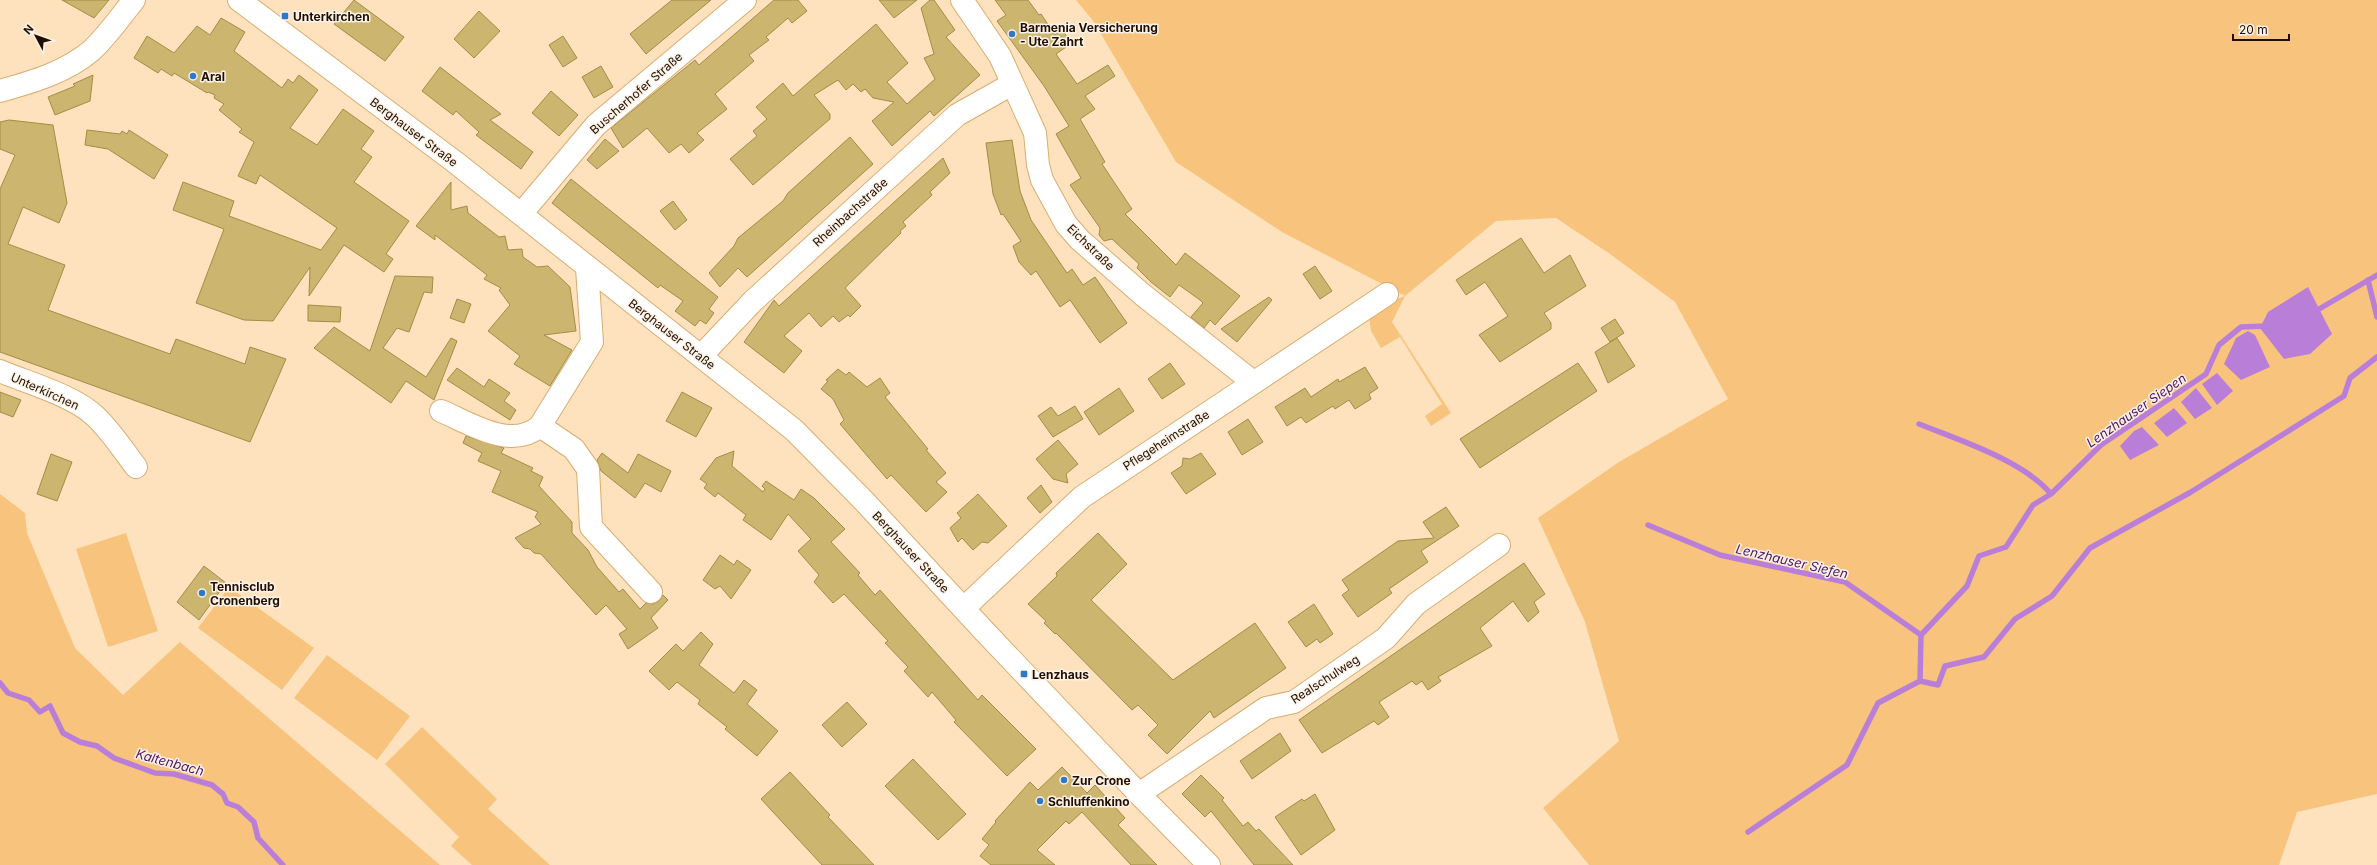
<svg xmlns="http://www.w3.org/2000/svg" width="2377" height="865" font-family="Inter,sans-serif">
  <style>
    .green { fill: #f8c37d }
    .water { fill: #b97fd8 }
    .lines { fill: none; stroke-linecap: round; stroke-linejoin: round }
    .stream { stroke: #b97fd8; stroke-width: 5.5 }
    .building { fill: #cbb56f; stroke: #a28d46 }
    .minor-casing { stroke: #daac71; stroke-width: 24 }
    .minor { stroke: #fff; stroke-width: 22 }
    .poi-dot { fill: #2d78c8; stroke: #fcf2e7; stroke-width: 1.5 }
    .labels { text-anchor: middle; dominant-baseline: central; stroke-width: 3; stroke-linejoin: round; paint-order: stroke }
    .poi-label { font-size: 12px; font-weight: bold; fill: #200f00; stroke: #fcf2e7; text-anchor: start }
    .street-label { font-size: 12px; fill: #200f00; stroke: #fcf2e7 }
    .water-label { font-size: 13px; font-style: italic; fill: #4c1464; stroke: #fcf2e7 }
  </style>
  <rect width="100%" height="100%" fill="#fee2be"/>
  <path class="green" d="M1076 0H2377V794L2297 812 2279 865H1589L1543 808 1619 741 1585 622 1538 518 1619 462 1728 399 1675 302 1610 254 1556 218 1496 221 1405 296 1392 322 1451 413 1431 426 1425 416 1442 404 1400 337 1381 348 1371 331 1369 317 1381 305 1405 296 1282 232 1176 162 1094 22Z
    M0 494 25 513 27 533 75 648 123 695 180 642 440 865H0Z
    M126 533 158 631 108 647 76 549Z
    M229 587 314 648 282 690 198 628Z
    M327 655 410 716 377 760 294 698Z
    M422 727 497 799 488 809 550 865H472L451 846 459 837 385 764Z"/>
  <path class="water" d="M2308 287 2332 334 2310 354 2284 359 2260 328 2268 312Z
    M2248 331 2255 335 2270 367 2241 380 2224 364 2236 338Z
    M2217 373 2233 391 2217 405 2202 384Z
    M2196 388 2212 408 2195 419 2181 402Z
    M2174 408 2187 423 2167 437 2154 423Z
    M2142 427 2159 445 2130 460 2120 446 2134 431Z"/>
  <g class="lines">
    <path class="stream" d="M2368 280 2377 317
      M2314 312 2377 275
      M1919 424C1959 440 2024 461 2051 494
      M1648 525 1720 555 1845 582 1921 635
      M1920 681 1938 685 1945 666 1984 657 2015 619 2052 596 2090 548 2191 492 2344 396 2350 378 2377 357
      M0 683 8 693 29 700 40 712 50 706 63 733 80 742 97 746 114 758 155 773 174 774 212 785 223 794 227 803 238 807 254 822 258 838 283 865
      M1748 832 1847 765 1878 703 1920 681 1921 635 1967 586 1979 556 2006 547 2033 505 2051 494 2101 445 2206 374 2219 345 2241 327 2267 326"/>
  </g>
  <path class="building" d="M62 0H109L94 18Z
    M354 0 404 37 385 61 334 24Z
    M672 0H711L646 54 630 34Z
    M774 0H798L807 11 792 23 788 18 766 37 769 40 749 55 754 61 715 94 727 109 697 133 704 140 689 153 681 144 669 153 647 128 623 148 611 128 695 60 699 65Z
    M879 0H917L894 18Z
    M930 0H934L955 30 946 37 980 75 934 116 930 111 892 146 872 121 894 102 873 98 865 89 861 92 853 84 846 90 838 80 814 95 830 114V119L753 185 730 159 757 136 753 131 767 119 756 107 783 83 793 96 876 24 908 63 887 82 907 104 935 79 924 58 934 54 921 8Z
    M995 0H1028L1039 15 1041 14 1055 35 1062 30 1072 43 1056 54 1077 84 1108 65 1115 76 1085 96 1095 109 1080 119 1105 162 1102 164 1132 209 1125 214 1176 265 1185 253 1240 296 1215 325 1210 320 1204 328 1191 317 1203 303 1200 300 1179 285 1170 297 1151 282 1137 268 1139 264 1112 239 1104 241 1099 235 1100 228 1070 185 1081 178 1056 134 1069 126 1044 86 997 21 1006 15Z
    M479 11 500 31 474 58 454 39Z
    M221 18 245 32 234 51 282 88 288 79 293 83 299 75 318 90 290 128 317 145 343 109 374 131 361 149 372 157 354 182 409 221 386 254 393 259 384 272 344 245 309 296 310 267 273 321 244 320 196 303 224 229 173 210 183 182 234 201 229 216 321 250 337 228 260 175 256 184 238 176 254 142 239 132 242 129 219 110 224 104 214 98 215 95 208 92 207 93 174 73 172 76 161 69 158 73 134 58 147 36 174 53 197 26 210 35Z
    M563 36 577 58 563 67 549 45Z
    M601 66 613 87 594 98 582 77Z
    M440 67 501 114 490 120 533 152 521 169 476 135 479 132 456 111 453 115 422 91Z
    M93 75 90 101 55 115 48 97 75 86 73 84Z
    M551 91 578 115 559 136 532 113Z
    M9 120 53 125 67 203 59 223 23 207 8 244 65 265 48 310 170 354 176 339 245 364 250 347 286 359 250 442 0 352V189L15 155 0 149V122Z
    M87 130 120 134 122 131 127 134 129 130 168 155 154 179 108 149 85 145Z
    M850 137 873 164 747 277 738 268 720 287 709 273 734 246 738 238 783 201 788 193Z
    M605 139 619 151 597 169 587 160Z
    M1012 140 1020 191 1031 220 1067 273 1072 269 1083 285 1095 277 1127 323 1100 343 1070 300 1060 307 1036 271 1031 275 1019 262 1013 246 1021 241 1003 214 1001 215 993 194 986 143Z
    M943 158 950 173 930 192 932 195 903 222 906 226 900 231 901 233 845 288 861 306 850 317 848 315 839 322 833 316 821 327 809 313 784 336 802 351 784 373 744 342 774 300 779 306Z
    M571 179 718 297 709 309 714 313 706 324 700 320 695 326 675 311 683 301 660 285 658 288 552 203Z
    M451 182V210L467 206 468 213 499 237 505 236 508 250 522 249 523 257 537 267 548 266 570 287 576 331 544 335 572 350 550 386 514 364 520 356 488 331 510 305 499 290 501 288 484 279 487 275 435 235V240L416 226Z
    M673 201 687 220 675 230 660 211Z
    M1521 238 1544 273 1570 255 1586 286 1544 313 1551 323V329L1500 362 1479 335 1508 316 1485 282 1466 295 1456 280Z
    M1315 266 1332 291 1320 299 1303 274Z
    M395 276 433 277 432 293 424 292 409 332 397 328 383 348 426 377 451 338 457 341 434 400 406 381 391 403 314 348 334 327 370 351Z
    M1269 297 1272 300 1237 342 1221 329Z
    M457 299 471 304 464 323 450 318Z
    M308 305 341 307 340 322 308 321Z
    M1615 319 1624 333 1610 342 1601 328Z
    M1617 338 1635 366 1608 383 1595 352Z
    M1170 363 1185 384 1162 399 1148 379Z
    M1578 363 1597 391 1480 468 1460 439Z
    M1365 367 1378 388 1369 394 1371 399 1355 409 1349 400 1335 409 1333 406 1306 423 1301 417 1287 426 1275 407 1305 388 1311 397 1338 379 1339 382Z
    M457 368 484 387 489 379 510 393 504 401 516 410 510 420 447 380Z
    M838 369 846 375 849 372 867 387 880 378 890 393 885 397 928 449 926 450 946 473 936 482 947 492 926 512 891 475 887 479 840 424 844 420 833 399 821 389 828 381 826 380Z
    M1119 388 1134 411 1099 435 1084 412Z
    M0 392 21 400 13 417 0 412Z
    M682 392 712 408 696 437 666 421Z
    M1075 406 1083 419 1053 437 1038 416 1051 407 1058 416Z
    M1248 419 1263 442 1242 455 1228 432Z
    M466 436 504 448 501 453 533 468 531 471 543 477 539 486 572 522V533L588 550 597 567 619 592 623 589 640 609 646 603 653 604 659 601 663 595 668 600 651 618 658 628 628 649 619 634 627 629 606 605 596 615 541 554 534 553 530 549 524 548 515 538 541 524 535 517 538 512 492 492 501 471 478 461 482 453 463 443Z
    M1058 440 1078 464 1066 474 1068 483 1053 479 1036 459Z
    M734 451 732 466 763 492 765 489 762 486 766 481 794 500 801 489 814 498 845 529 831 542 860 573 858 575 875 595 880 590 978 700 982 695 1036 749 1007 776 954 722 956 720 932 692 928 697 904 671 908 667 885 643 888 641 844 594 833 603 814 582 819 575 798 551 811 539 788 514 771 540 743 520 746 515 718 493 715 497 704 488 707 484 700 479 716 458Z
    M602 453 628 473 638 454 671 471 661 492 645 483 635 498 601 471 597 460Z
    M1201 453 1216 474 1186 494 1171 473 1182 466 1183 458 1190 459Z
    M51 454 72 462 57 501 37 494Z
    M1041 485 1052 502 1040 513 1027 498Z
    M978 494 1007 526 988 543 982 542 973 550 962 538 958 542 950 528 961 518 957 513Z
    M1446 507 1459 526 1421 551 1428 562 1389 589 1392 593 1358 617 1342 595 1349 590 1342 580 1398 541 1434 538 1423 522Z
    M1098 533 1127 564 1091 600 1173 680 1255 623 1286 668 1214 718 1210 711 1167 754 1148 735 1158 725 1138 705 1132 710 1056 633 1055 634 1044 623 1046 621 1028 604 1057 576 1056 573Z
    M720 555 734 565 737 560 751 570 731 599 720 586 715 589 703 580Z
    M1524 563 1545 594 1534 602 1539 612 1528 622 1513 601 1480 628 1492 646 1438 677 1441 681 1428 690 1422 681 1416 685 1412 681 1379 702 1389 717 1378 725 1374 721 1322 753 1299 720Z
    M204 566 226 583 199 620 177 602Z
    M1314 604 1333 634 1320 643 1317 639 1306 647 1288 622Z
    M701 632 713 644 699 665 734 693 744 680 757 690 747 704 778 731 757 756 725 729 727 727 698 704 700 700 677 682 669 690 649 671 676 644 683 651Z
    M847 702 867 724 842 747 822 725Z
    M1280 733 1291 751 1252 779 1240 761Z
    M913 759 966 814 938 840 885 786Z
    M1062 767 1087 793 1095 785 1125 818 1118 825 1157 865H1131L1082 812 1069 824 1066 821 1037 850 1055 865H991L980 856 989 845 982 839 996 822 995 821 1030 782 1038 790Z
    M790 772 830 815 828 817 874 865H822L761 799Z
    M1201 775 1224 798 1222 800 1243 826 1248 822 1256 831 1259 829 1293 865H1254L1211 811 1205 817 1182 794Z
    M1315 794 1335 830 1301 855 1275 817 1302 799 1304 801Z"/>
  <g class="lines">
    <defs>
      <path id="minor" d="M239 0 455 162 794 430 864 501 986 633 1139 794 1209 865
        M962 0 1000 56 1035 133 1038 165 1042 180 1066 224 1080 240 1143 295 1253 382
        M0 91C32 82 67 72 92 50 108 35 121 16 134 0
        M521 214 596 125 745 0
        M587 268 592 342 540 426 574 449 588 469 591 527 651 592
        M701 356 753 301 957 115 1012 84
        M0 371C28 383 73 395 95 416 111 431 123 450 136 467
        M441 411C470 423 511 451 540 426
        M964 608 1082 497 1387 294
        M1139 794 1266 708 1294 702 1386 638 1416 604 1499 545"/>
    </defs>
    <use href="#minor" class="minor-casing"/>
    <use href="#minor" class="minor"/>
  </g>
  <g class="poi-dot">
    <rect x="281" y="12" width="8" height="8" rx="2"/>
    <circle cx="1012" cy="34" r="4"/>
    <circle cx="193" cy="76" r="4"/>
    <circle cx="202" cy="593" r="4"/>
    <rect x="1020" y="670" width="8" height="8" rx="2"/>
    <circle cx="1064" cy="780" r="4"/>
    <circle cx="1040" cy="801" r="4"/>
  </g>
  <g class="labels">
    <g class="poi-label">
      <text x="293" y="16">Unterkirchen</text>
      <text x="1020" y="27">Barmenia Versicherung<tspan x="1020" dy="14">- Ute Zahrt</tspan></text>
      <text x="201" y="76">Aral</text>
      <text x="210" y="586">Tennisclub<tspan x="210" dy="14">Cronenberg</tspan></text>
      <text x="1032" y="674">Lenzhaus</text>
      <text x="1072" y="780">Zur Crone</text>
      <text x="1048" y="801">Schluffenkino</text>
    </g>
    <g class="street-label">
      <text transform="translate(636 93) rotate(-41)">Buscherhofer Straße</text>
      <text transform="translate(414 132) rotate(37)">Berghauser Straße</text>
      <text transform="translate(850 212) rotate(-42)">Rheinbachstraße</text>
      <text transform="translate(1091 247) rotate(44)">Eichstraße</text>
      <text transform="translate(672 334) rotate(38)">Berghauser Straße</text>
      <text transform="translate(45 391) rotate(24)">Unterkirchen</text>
      <text transform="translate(1166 440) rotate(-33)">Pflegeheimstraße</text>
      <text transform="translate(911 552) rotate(47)">Berghauser Straße</text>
      <text transform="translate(1325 679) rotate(-33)">Realschulweg</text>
    </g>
    <g class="water-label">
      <text transform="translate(2136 410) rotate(-35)">Lenzhauser Siepen</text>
      <text transform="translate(1792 561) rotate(13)">Lenzhauser Siefen</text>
      <text transform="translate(170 762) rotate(15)">Kaltenbach</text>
    </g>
  </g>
  <g transform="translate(36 36) rotate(311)" stroke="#fcf2e7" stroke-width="3" paint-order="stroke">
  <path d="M0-3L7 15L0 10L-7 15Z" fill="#200f00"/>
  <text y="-6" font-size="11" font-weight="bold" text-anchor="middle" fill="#200f00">N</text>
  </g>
  <path d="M2233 34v6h56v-6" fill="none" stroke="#200f00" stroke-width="2"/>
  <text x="2239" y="34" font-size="12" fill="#200f00" stroke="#fcf2e7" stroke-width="3" paint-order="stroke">20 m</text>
</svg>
